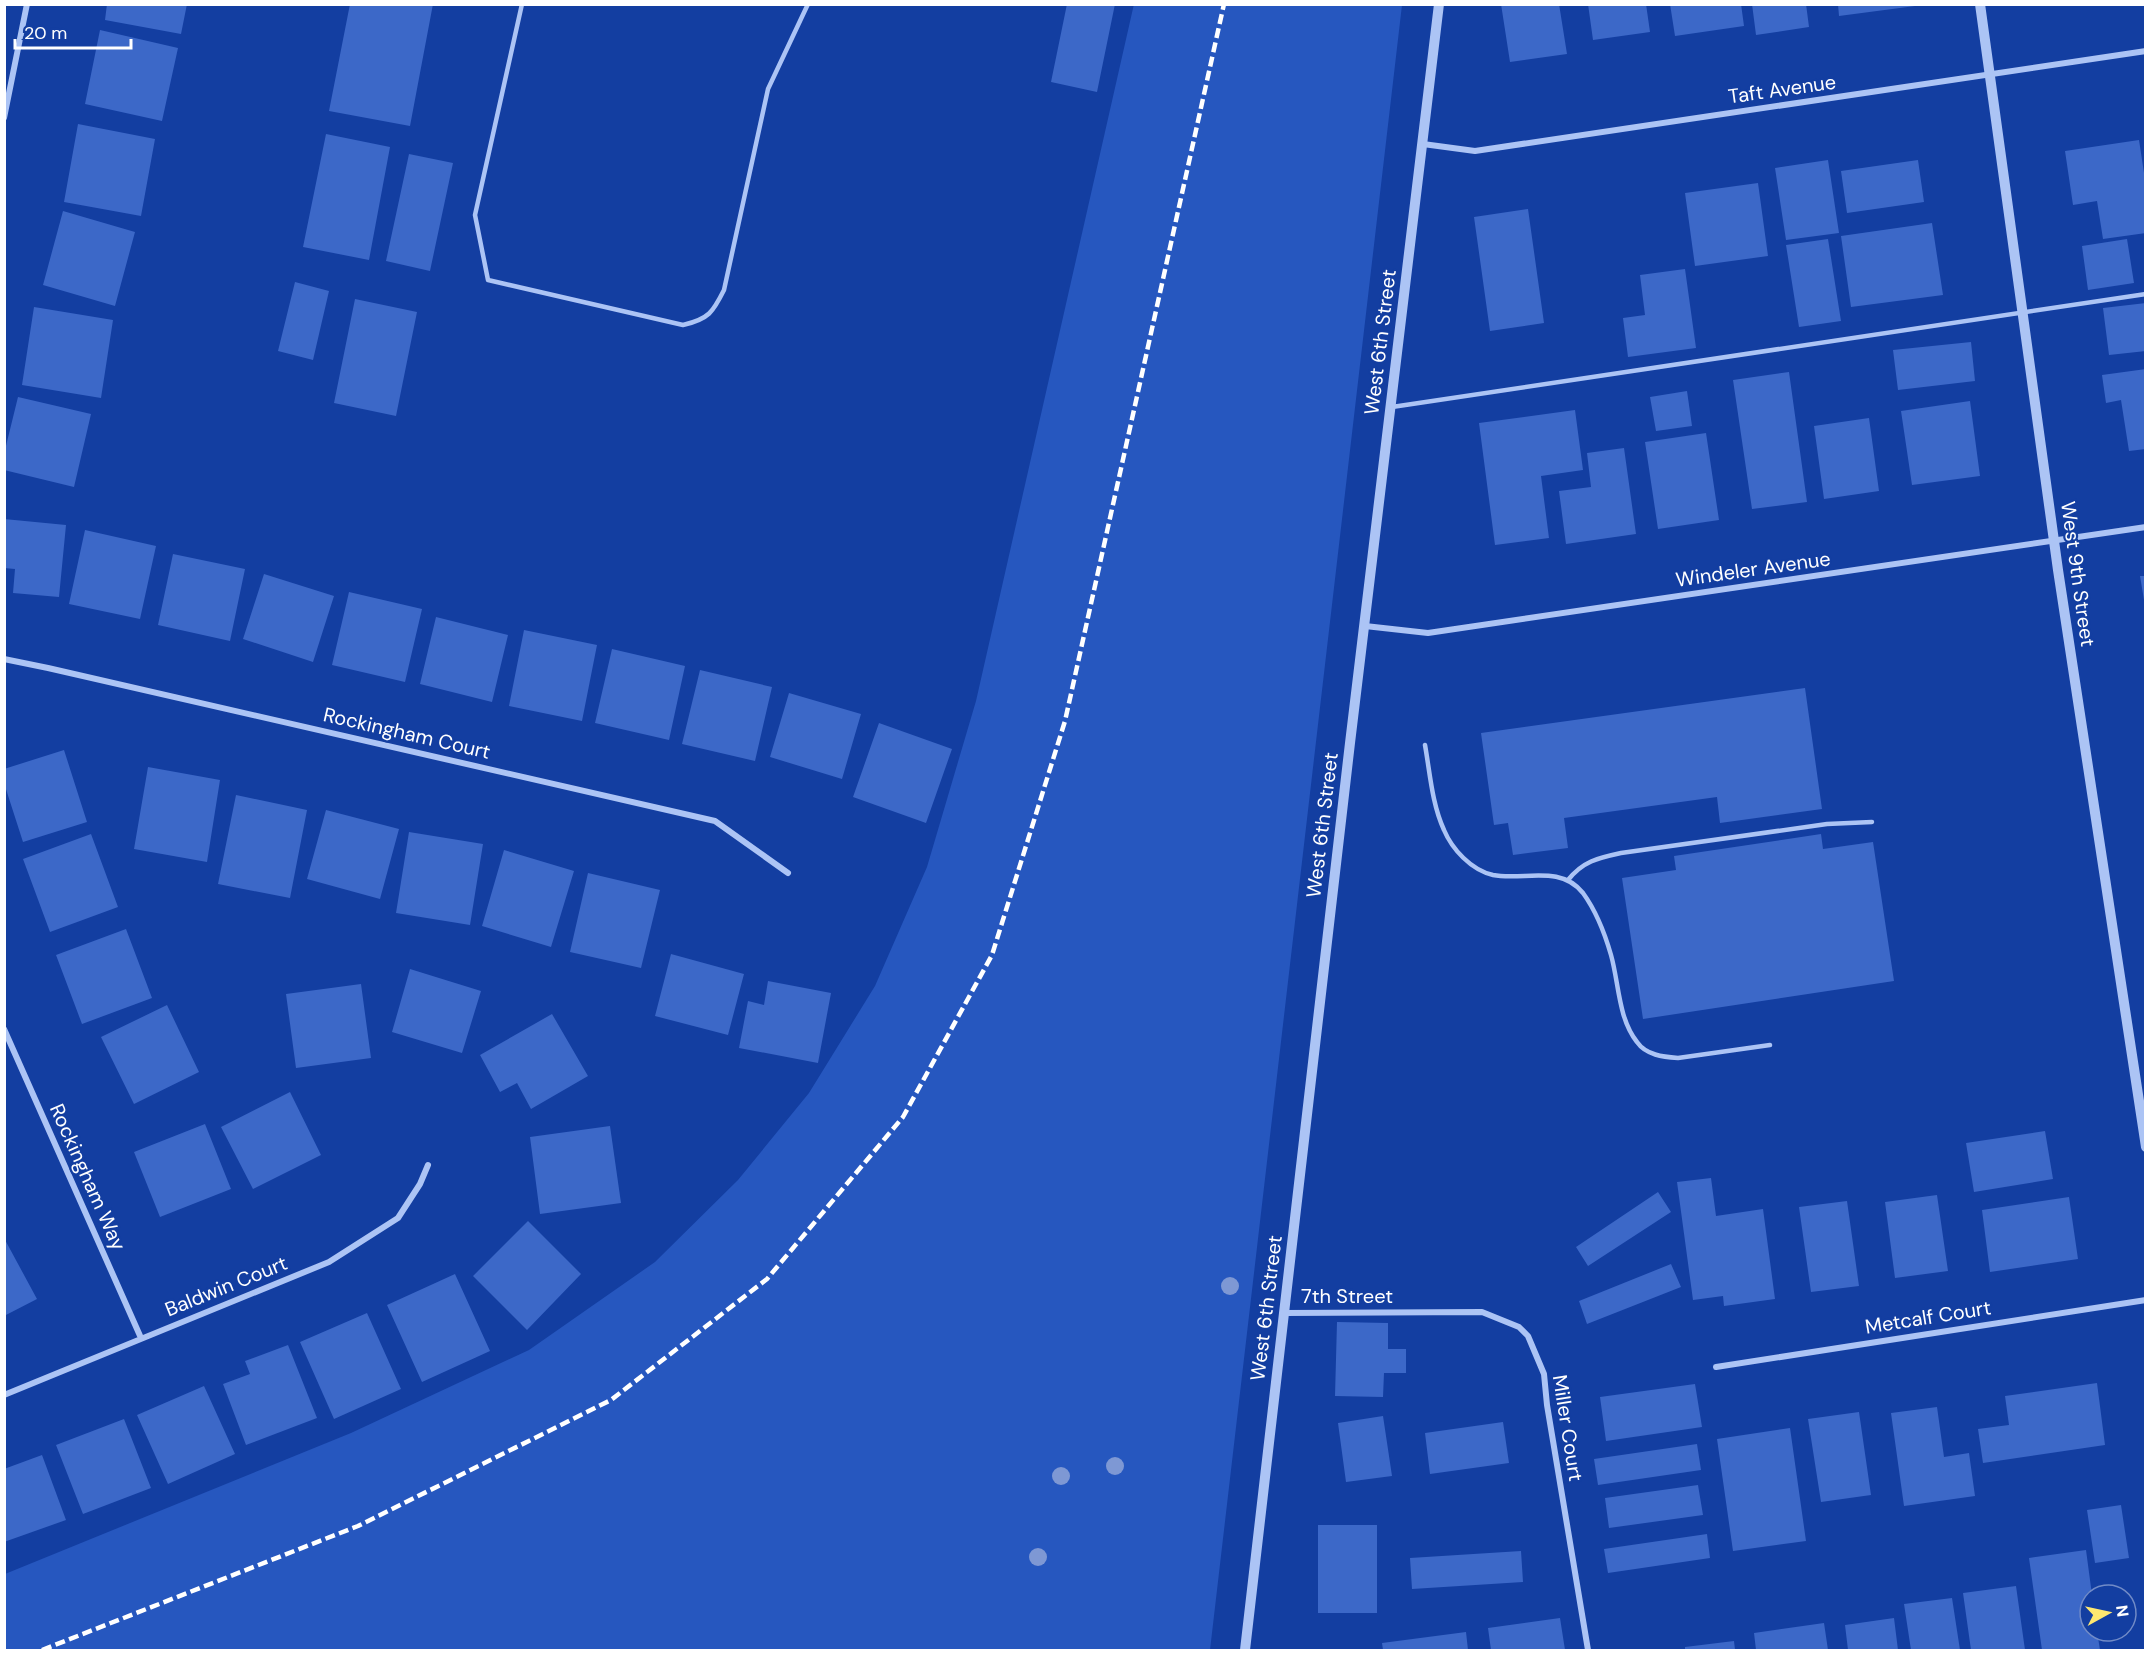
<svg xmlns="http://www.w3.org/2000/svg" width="2150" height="1655" font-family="'DM Sans',sans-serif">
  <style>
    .green { fill: #2657bf }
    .building { fill: #3c68c8 }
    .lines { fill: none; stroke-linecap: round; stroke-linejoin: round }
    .service { stroke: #acc4f5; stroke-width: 4.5 }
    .minor { stroke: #acc4f5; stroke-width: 6 }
    .tertiary { stroke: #acc4f5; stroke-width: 10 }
    .rail { stroke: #fff; stroke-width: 4.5; stroke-dasharray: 10 4.5; stroke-linecap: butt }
    .tree { fill: #7e98d4 }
    .labels { text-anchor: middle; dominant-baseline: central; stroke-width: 4.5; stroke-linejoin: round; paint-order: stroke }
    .street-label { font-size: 20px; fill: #fff; stroke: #133ea1 }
  </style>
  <rect width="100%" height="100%" fill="#133ea1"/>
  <path class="green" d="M1134 4 1402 5 1210 1650H5V1574L351 1433 529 1350 655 1262 738 1180 809 1093 875 986 927 867 976 701Z"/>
  <path class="building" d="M107 4H187L181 34 105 20Z
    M350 4H433L410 126 329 111Z
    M1067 4H1115L1097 92 1051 82Z
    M1501 4H1559L1567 54 1510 62Z
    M1588 4H1646L1650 32 1593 40Z
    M1670 4H1741L1744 26 1675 36Z
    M1752 4H1806L1809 27 1756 35Z
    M1838 4H1915V6L1839 16Z
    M100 30 178 48 162 121 85 104Z
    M78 124 155 139 141 216 64 202Z
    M326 134 390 147 369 260 303 247Z
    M2139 140 2146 186V233L2103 239 2097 201 2073 205 2065 151Z
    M409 154 453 163 430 271 386 261Z
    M1828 160 1839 233 1786 240 1775 168Z
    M1918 160 1924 202 1847 213 1841 171Z
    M1758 183 1768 256 1695 266 1685 193Z
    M1528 209 1544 323 1490 331 1474 217Z
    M63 211 135 232 115 306 43 285Z
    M1932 223 1943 295 1851 307 1841 236Z
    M1828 239 1841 321 1799 327 1786 245Z
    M2127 239 2134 283 2088 290 2082 246Z
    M1685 269 1696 348 1628 357 1623 318 1645 315 1640 275Z
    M295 282 329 291 313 360 278 351Z
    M355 299 417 312 396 416 334 403Z
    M2146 303V351L2109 355 2103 308Z
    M34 307 113 320 101 398 22 385Z
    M1971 342 1975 381 1898 390 1893 350Z
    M2146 369V449L2129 451 2121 400 2106 403 2102 375Z
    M1789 372 1807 502 1752 509 1733 380Z
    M1687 391 1692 426 1656 431 1650 397Z
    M18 397 91 414 74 487 4 470V454Z
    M1970 401 1980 476 1912 485 1901 411Z
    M1575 410 1583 470 1541 476 1549 538 1495 545 1479 423Z
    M1869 418 1879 491 1824 499 1814 426Z
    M1706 433 1719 520 1658 529 1645 442Z
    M1624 448 1636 534 1566 544 1559 491 1591 487 1587 453Z
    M4 519 66 525 59 597 13 593 15 569 4 568Z
    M85 530 156 546 140 619 69 604Z
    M173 554 245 569 230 641 158 625Z
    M264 574 334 596 313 662 243 639Z
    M2140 576H2146V600H2144Z
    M349 592 422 609 405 682 332 665Z
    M436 617 508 635 492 702 420 684Z
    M524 630 597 645 582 721 509 706Z
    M612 649 685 666 669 740 595 723Z
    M700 670 772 687 755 761 682 744Z
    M1805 688 1822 809 1720 823 1717 797 1564 818 1568 848 1513 855 1508 823 1494 825 1481 733Z
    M789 693 861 714 842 779 770 757Z
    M879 723 952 749 926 823 853 797Z
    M64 750 87 822 23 842 4 783V769Z
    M148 767 220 780 207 862 134 849Z
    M236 795 307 810 290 898 218 884Z
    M326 810 399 829 380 899 307 879Z
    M409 832 483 844 470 925 396 913Z
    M91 834 118 907 50 932 23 859Z
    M1821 834 1823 849 1873 842 1894 981 1643 1019 1622 878 1676 870 1674 856Z
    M504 850 574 871 551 947 482 926Z
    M588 873 660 890 641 968 570 952Z
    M126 929 152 998 82 1024 56 955Z
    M671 954 744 974 728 1035 655 1016Z
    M410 969 481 991 462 1053 392 1032Z
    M768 981 831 993 818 1063 739 1048 748 1001 764 1005Z
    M361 984 371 1058 296 1068 286 994Z
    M167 1005 199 1072 134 1104 101 1037Z
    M552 1014 588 1076 531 1109 517 1083 500 1092 480 1055Z
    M290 1092 321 1155 253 1189 221 1127Z
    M205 1124 231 1189 160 1217 134 1152Z
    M610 1126 621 1203 540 1214 530 1137Z
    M2045 1131 2053 1179 1974 1192 1966 1143Z
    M1711 1178 1716 1216 1763 1209 1775 1299 1724 1306 1723 1296 1693 1300 1677 1182Z
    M1658 1192 1671 1212 1588 1266 1576 1247Z
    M1937 1195 1948 1271 1895 1278 1885 1202Z
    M2069 1197 2078 1259 1990 1272 1982 1210Z
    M1847 1201 1859 1286 1811 1292 1799 1207Z
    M528 1221 581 1274 527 1330 473 1276Z
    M4 1238 37 1299 4 1316Z
    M1671 1264 1681 1287 1587 1324 1579 1301Z
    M455 1274 490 1351 422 1382 387 1305Z
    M367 1313 401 1389 334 1419 300 1342Z
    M1337 1322 1388 1323V1349H1406V1373H1384L1383 1397 1335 1396Z
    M288 1345 317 1418 246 1445 223 1384 250 1374 245 1361Z
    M2097 1383 2105 1445 1983 1463 1978 1429 2009 1425 2005 1396Z
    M1695 1384 1702 1427 1606 1441 1600 1397Z
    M204 1386 235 1454 168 1484 137 1415Z
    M1937 1407 1944 1457 1969 1453 1975 1496 1904 1506 1891 1413Z
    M1859 1412 1871 1495 1821 1502 1808 1419Z
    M1383 1416 1392 1476 1346 1482 1338 1423Z
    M124 1419 151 1488 83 1514 56 1445Z
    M1503 1422 1509 1463 1430 1474 1425 1433Z
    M1790 1428 1806 1541 1733 1551 1717 1439Z
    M1697 1444 1701 1470 1598 1485 1594 1459Z
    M42 1455 66 1520 4 1542V1469Z
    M1698 1485 1703 1515 1609 1528 1605 1498Z
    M2121 1505 2129 1558 2095 1563 2087 1510Z
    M1318 1525H1377V1613H1318Z
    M1707 1534 1710 1558 1608 1573 1604 1549Z
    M2086 1550 2092 1595H2090V1631H2097L2100 1650H2042L2029 1558Z
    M1521 1551 1523 1582 1412 1589 1410 1558Z
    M2016 1586 2025 1650H1971L1963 1593Z
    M1952 1598 1960 1650H1911L1904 1604Z
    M1560 1618 1565 1650H1491L1488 1628Z
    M1894 1618 1898 1650H1848L1845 1625Z
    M1824 1623 1828 1650H1756L1754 1633Z
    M1466 1632 1468 1650H1383L1382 1643Z
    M1734 1641 1735 1650H1685V1647Z"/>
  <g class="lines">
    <path class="service" d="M522 4 475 215 488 280 683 325C709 319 713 312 724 290L768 89 808 4
      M1392 407 2146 294
      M1425 745C1430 773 1432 804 1444 830 1452 849 1471 870 1493 875 1523 881 1560 864 1583 893 1596 911 1605 934 1611 955 1619 983 1618 1018 1637 1042 1646 1055 1663 1057 1678 1058L1770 1045
      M1568 880C1583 861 1598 858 1621 853L1827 824 1872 822"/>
    <path class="minor" d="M4 118 27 4
      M1423 144 1475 151 2146 51
      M1365 626 1428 633 2146 527
      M4 659 48 668 715 821 788 873
      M4 1029 141 1338
      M1284 1313 1482 1312 1519 1327 1528 1336 1544 1374 1547 1405 1588 1650
      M1716 1367 2146 1300
      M4 1395 329 1262 398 1218 420 1184 428 1165"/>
    <path class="tertiary" d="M1980 4 2058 570 2146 1147
      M1245 1650 1350 743 1439 4"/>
    <path class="rail" d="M42 1650 358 1526 611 1400 767 1279 903 1117 992 955 1065 721 1224 4"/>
  </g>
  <g class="tree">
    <circle cx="1230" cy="1286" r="9"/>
    <circle cx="1115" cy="1466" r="9"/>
    <circle cx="1061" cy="1476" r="9"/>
    <circle cx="1038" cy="1557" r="9"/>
  </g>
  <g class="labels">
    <g class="street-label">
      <text transform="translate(1782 89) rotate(-8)">Taft Avenue</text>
      <text transform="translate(1380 342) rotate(-83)">West 6th Street</text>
      <text transform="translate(1753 569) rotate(-8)">Windeler Avenue</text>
      <text transform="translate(2078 574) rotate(82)">West 9th Street</text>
      <text transform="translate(407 733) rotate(13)">Rockingham Court</text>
      <text transform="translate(1322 825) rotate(-83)">West 6th Street</text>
      <text transform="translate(88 1177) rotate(66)">Rockingham Way</text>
      <text transform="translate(226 1286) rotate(-22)">Baldwin Court</text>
      <text x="1347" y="1296">7th Street</text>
      <text transform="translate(1266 1308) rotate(-83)">West 6th Street</text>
      <text transform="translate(1928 1317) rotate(-9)">Metcalf Court</text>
      <text transform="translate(1568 1428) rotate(81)">Miller Court</text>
    </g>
  </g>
  <rect width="2150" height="1655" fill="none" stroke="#ffffff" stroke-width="12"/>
  <g transform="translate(2108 1613) rotate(82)"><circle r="28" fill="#133ea1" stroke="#718bc7" stroke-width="1.5"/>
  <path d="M0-4.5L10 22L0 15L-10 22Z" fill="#ffe870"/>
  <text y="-9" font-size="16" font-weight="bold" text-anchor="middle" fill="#ffffff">N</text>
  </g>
  <path d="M15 39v9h116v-9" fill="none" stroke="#ffffff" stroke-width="3"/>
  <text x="24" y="39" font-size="18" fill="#ffffff" stroke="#133ea1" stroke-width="4.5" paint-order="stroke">20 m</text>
</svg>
